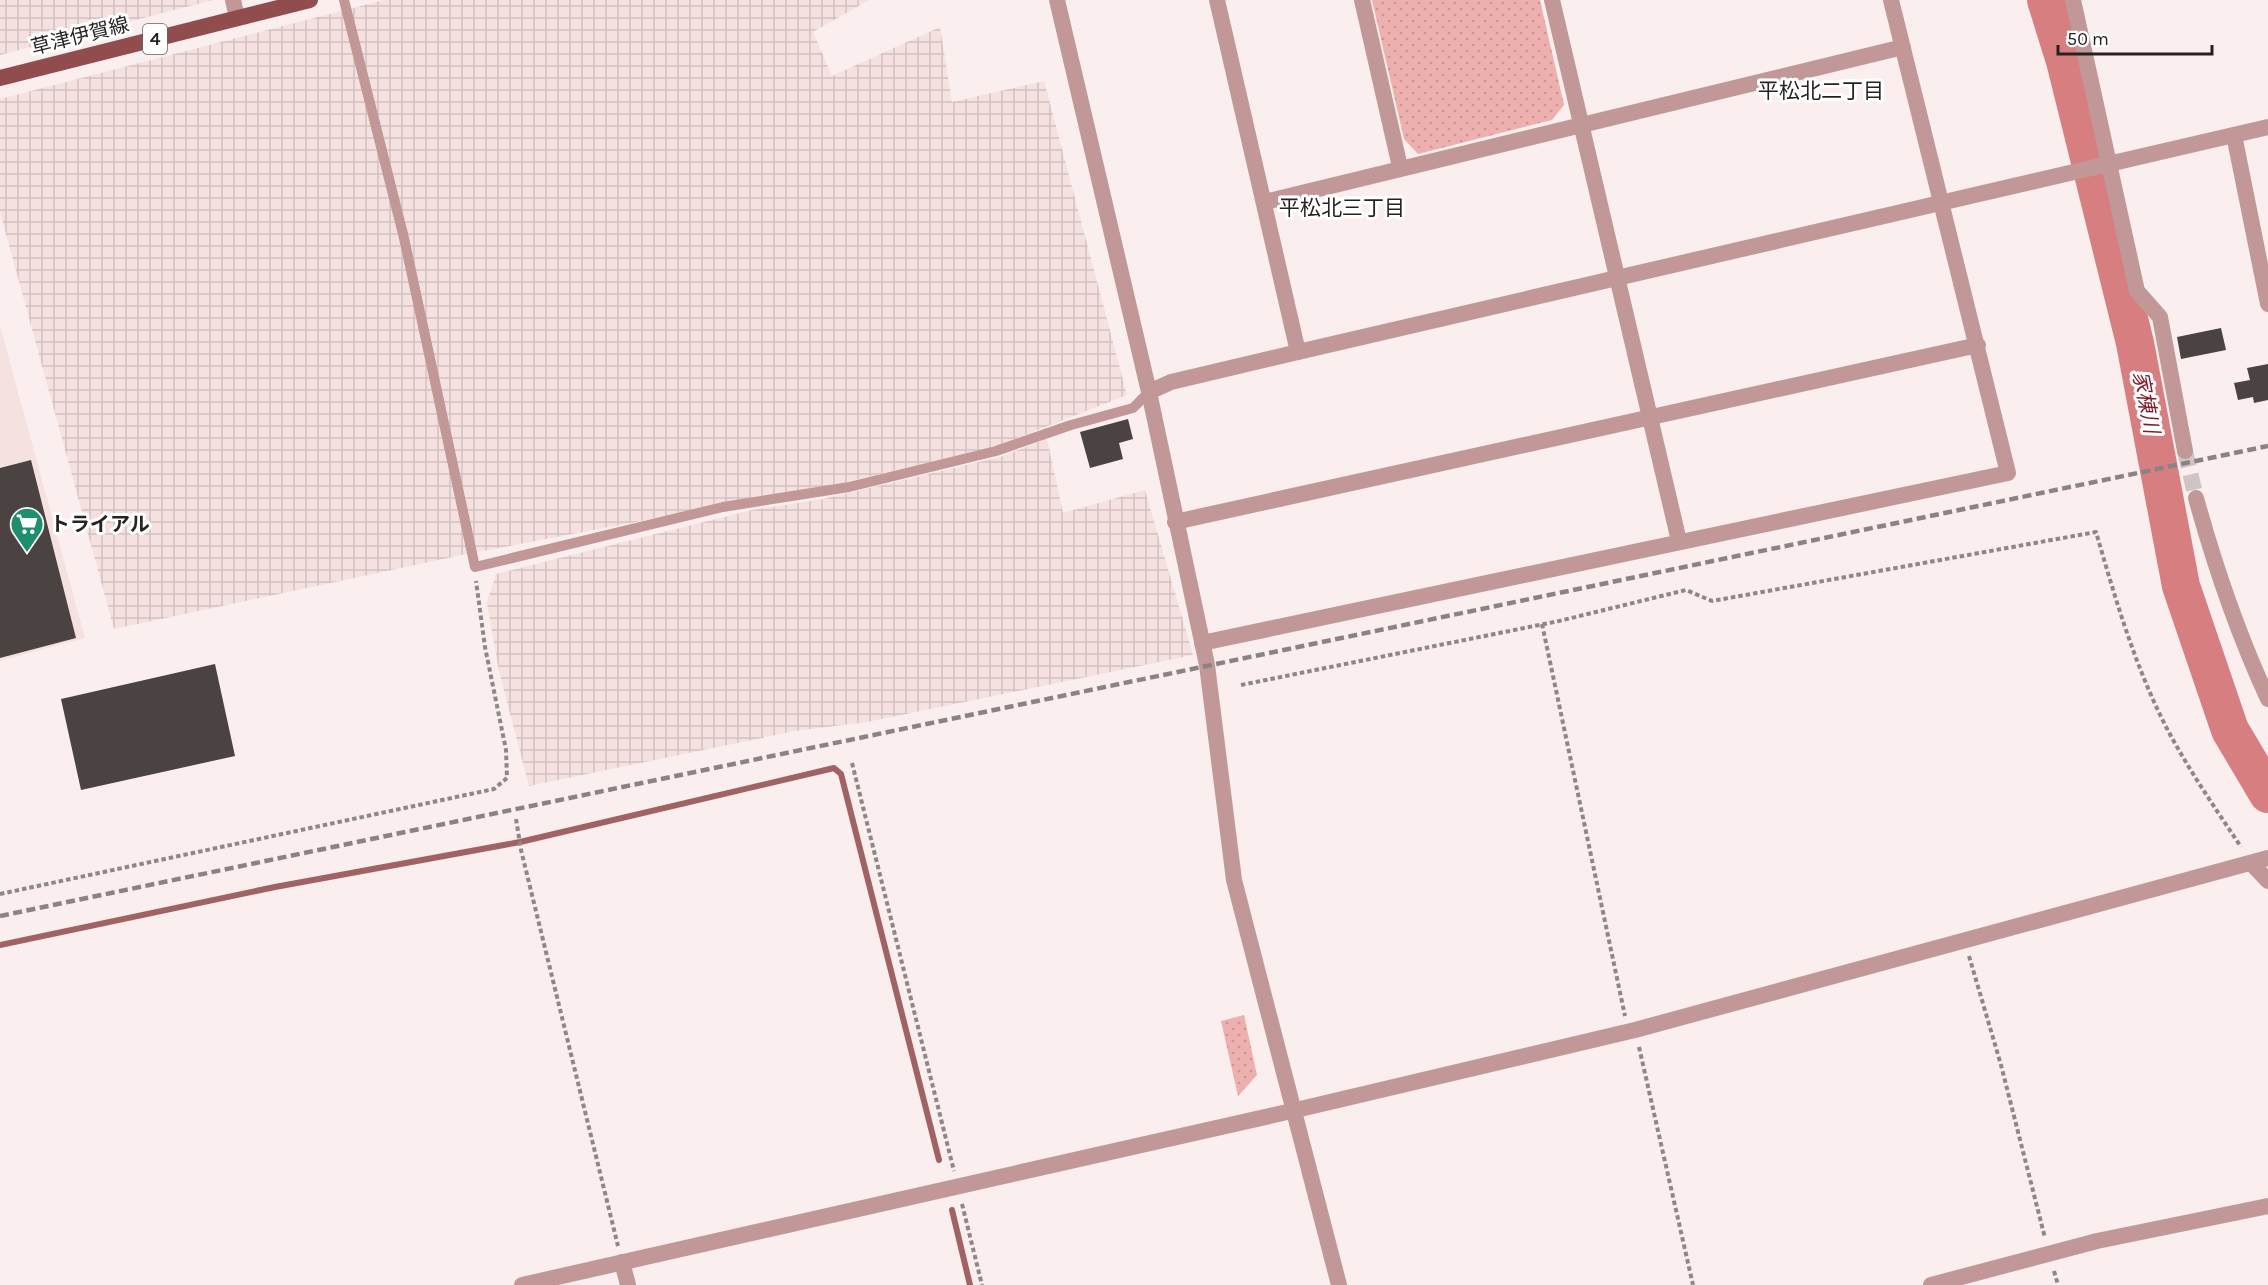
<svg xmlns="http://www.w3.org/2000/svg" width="2268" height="1285" font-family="Karla,'Noto Sans JP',sans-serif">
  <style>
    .built { fill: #f6e1e1 }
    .industrial { fill: url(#industrial-grid) }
    .park { fill: url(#park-dots) }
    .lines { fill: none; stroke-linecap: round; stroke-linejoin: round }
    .stream { stroke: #a16264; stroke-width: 6 }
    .river { stroke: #d67e80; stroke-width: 38 }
    .building { fill: #4b4242 }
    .minor-tunnel { stroke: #d0c5c5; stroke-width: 16; stroke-dasharray: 16 8; stroke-linecap: butt }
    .path { stroke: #8f8787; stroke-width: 4; stroke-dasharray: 4.5 3; stroke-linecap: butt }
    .service { stroke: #c19897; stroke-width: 10 }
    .minor { stroke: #c19897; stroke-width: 16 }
    .tertiary { stroke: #c19897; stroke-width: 16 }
    .primary { stroke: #914c4e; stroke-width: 16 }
    .rail { stroke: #8b8383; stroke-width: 4.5; stroke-dasharray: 9 4.5; stroke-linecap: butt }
    .labels { text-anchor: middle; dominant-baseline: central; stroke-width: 6; stroke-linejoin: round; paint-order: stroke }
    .shield { fill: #fff; stroke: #676464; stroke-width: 1.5 }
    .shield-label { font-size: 18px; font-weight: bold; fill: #262222 }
    .street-label { font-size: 20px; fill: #262222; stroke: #fff }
    .poi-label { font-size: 20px; font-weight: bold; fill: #262222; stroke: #fff; text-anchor: start }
    .neighbourhood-label { font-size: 21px; fill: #262222; stroke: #fff }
    .water-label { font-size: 21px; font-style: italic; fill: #851b2a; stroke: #fff }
  </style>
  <defs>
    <pattern id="industrial-grid" width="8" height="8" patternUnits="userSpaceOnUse" patternTransform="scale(1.5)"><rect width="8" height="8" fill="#f6e1e1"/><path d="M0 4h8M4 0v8" fill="none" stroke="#d3c1c1"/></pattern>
    <pattern id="park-dots" width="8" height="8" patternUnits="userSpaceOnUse" patternTransform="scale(1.5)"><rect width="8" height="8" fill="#eeafaf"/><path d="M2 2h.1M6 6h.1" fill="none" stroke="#cc9696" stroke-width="1.8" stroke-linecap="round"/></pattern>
  </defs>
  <rect width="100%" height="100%" fill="#faeeee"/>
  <path class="built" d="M0 326 85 638 0 661Z"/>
  <path class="industrial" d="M0 0H213L0 55Z
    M384 0H869L813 32 832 76 940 27 952 102 1044 81 1127 395 997 446 847 482 462 555 114 629 0 212V99Z
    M1047 439 1063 513 1145 490 1193 655 867 722 795 731 529 786 499 671 487 603 496 574 752 510 823 499 1000 457Z"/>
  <path class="park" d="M1372 0H1540L1564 105 1552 120 1418 154 1404 139Z
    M1244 1015 1257 1075 1238 1096 1221 1021Z"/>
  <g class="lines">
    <path class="stream" d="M0 945 275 887 520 842 834 768 841 774 939 1160
      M952 1210 970 1285"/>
    <path class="river" d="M2046 0 2065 61 2135 343 2181 586 2230 730 2268 794"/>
  </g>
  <path class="building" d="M2221 328 2226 350 2181 359 2177 337Z
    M2268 364V400L2254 403 2253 397 2238 400 2234 383 2250 380 2247 368Z
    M1128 419 1133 439 1119 443 1123 459 1090 468 1080 432Z
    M31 460 76 638 0 658V468Z
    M215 664 235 756 81 790 61 699Z"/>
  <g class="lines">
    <path class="minor-tunnel" d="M2185 451 2196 498"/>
    <path class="path" d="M1542 624 1625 1016
      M1241 685 1559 621 1686 590 1712 601 2096 532C2116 601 2137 674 2172 738 2193 776 2217 811 2241 847
      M852 763 954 1171
      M516 819 521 850 618 1246
      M0 894 494 789 507 778 506 750 485 647 476 581
      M1969 956 2001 1065 2045 1238
      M1639 1047 1693 1285
      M962 1204 982 1285
      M2054 1271 2058 1285"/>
    <path class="service" d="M344 0 404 238 475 567 723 507 849 487 996 451 1071 425 1133 408 1149 392"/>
    <path class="minor" d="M1217 0 1298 352
      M1362 0 1400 167
      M1552 0 1679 541
      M2073 0 2137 291 2160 317 2185 451
      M2234 135 2268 304
      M1265 202 1903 47
      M2196 498C2215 567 2238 634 2268 699
      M1175 522 1978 345
      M1202 643 2008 473 1891 0
      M2251 863 2268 881
      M622 1262 628 1285
      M1931 1285 2097 1241 2268 1206"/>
    <path class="tertiary" d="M233 0 237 18
      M1057 0 1149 392 1207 665 1234 880 1339 1285
      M1149 392 1171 382 1298 352 2268 127
      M522 1285 1296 1110 1635 1030 2268 858"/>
    <path class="primary" d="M0 78 310 0"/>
    <path class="rail" d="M0 916 2268 446"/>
  </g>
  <defs>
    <symbol id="supermarket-pin" viewBox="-11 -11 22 30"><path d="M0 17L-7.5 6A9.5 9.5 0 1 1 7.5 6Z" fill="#1e8e6f" stroke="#fff"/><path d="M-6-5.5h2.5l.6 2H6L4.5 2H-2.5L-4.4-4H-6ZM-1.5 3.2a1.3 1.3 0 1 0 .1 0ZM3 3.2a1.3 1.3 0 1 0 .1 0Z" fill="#fff"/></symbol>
  </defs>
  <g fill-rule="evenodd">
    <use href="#supermarket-pin" x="8" y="505" width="38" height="52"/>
  </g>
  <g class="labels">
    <rect class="shield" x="143" y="24" width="24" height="30" rx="4.5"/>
    <g class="shield-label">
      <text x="155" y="39">4</text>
    </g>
    <g class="street-label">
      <text transform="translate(80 36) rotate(-14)">草津伊賀線</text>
    </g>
    <g class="poi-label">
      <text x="50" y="524">トライアル</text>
    </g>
    <g class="neighbourhood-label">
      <text x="1821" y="91">平松北二丁目</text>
      <text x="1342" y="208">平松北三丁目</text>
    </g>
    <g class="water-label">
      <text transform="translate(2146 402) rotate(79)">家棟川</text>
    </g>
  </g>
  <path d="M2058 45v9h154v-9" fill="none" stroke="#262222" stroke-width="3"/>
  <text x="2067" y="45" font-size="18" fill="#262222" stroke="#ffffff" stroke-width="4.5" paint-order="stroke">50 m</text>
</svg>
